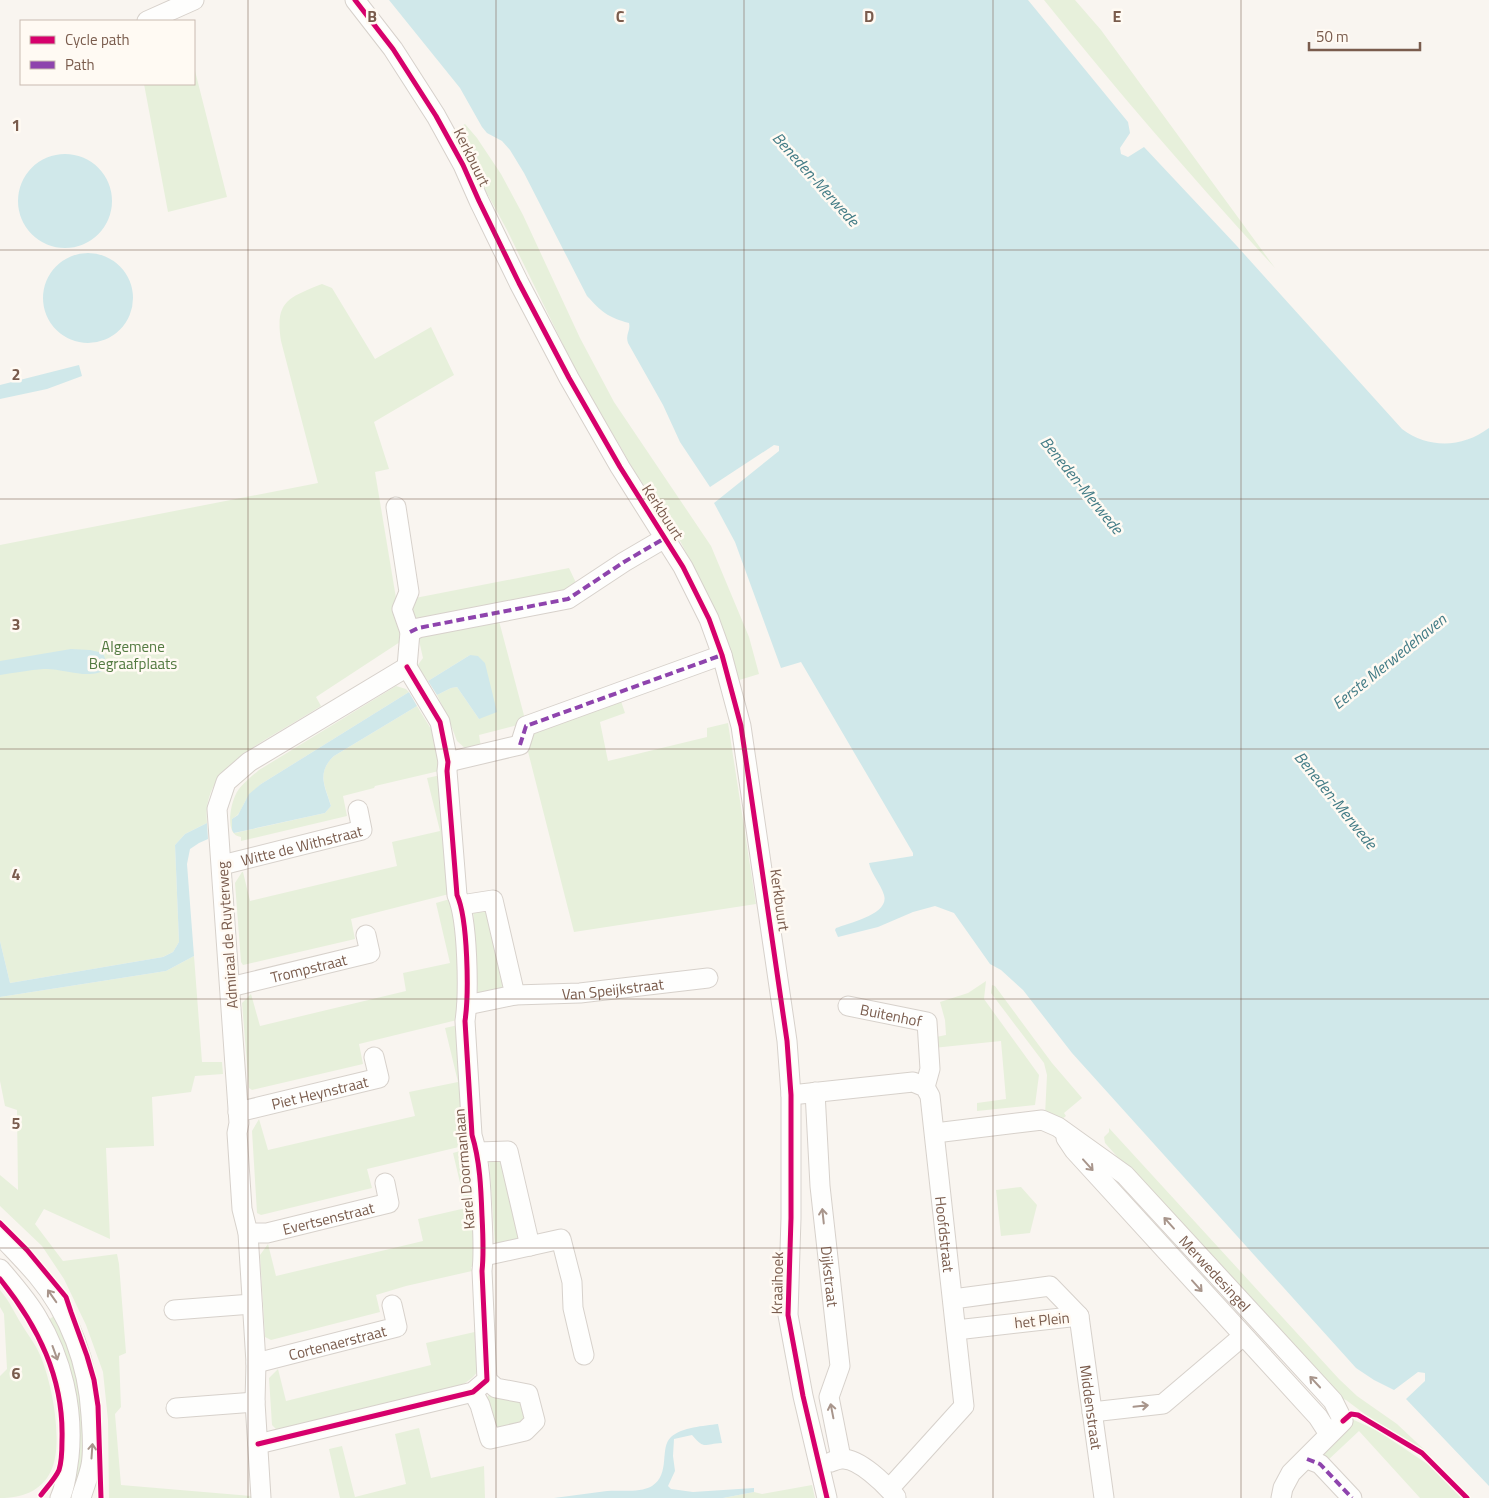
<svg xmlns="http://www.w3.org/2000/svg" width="1489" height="1498" font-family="'Titillium Web',sans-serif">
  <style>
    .green { fill: #e7f0db }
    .water { fill: #d0e8ea }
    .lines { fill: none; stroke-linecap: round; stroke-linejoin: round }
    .minor-casing { stroke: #d7d1cb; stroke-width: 21 }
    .minor { stroke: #fefefd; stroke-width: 19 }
    .quiet { stroke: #8e44ad; stroke-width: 4; stroke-dasharray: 8 4; stroke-linecap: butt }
    .cycleway-casing { stroke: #fffaf3; stroke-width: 8 }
    .cycleway { stroke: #d6006c; stroke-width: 5 }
    .oneway { stroke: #a8958b }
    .grid { fill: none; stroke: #7a5c4d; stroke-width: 1; stroke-opacity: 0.55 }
    .labels { text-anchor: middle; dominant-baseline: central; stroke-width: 5; stroke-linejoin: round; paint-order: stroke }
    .street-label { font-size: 15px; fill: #7a5c4d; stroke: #fffaf3 }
    .park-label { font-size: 15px; fill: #537a41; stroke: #fffaf3 }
    .water-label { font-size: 16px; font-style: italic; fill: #437c86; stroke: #fffaf3 }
    .grid-label { font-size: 16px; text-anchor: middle; font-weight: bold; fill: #7a5c4d; stroke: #fffaf3; stroke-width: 5; stroke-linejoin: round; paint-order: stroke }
  </style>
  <rect width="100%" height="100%" fill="#f9f5f0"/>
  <path class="green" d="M1044 0H1075L1101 30 1275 268C1195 181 1118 92 1044 0Z
    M194 67 227 197 168 212 144 84H194Z
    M465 124 477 138 501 174 523 215 580 338 614 402 711 546 749 637 759 674 736 681 725 639 700 580 674 529 635 472 574 367 507 230 453 131Z
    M322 284 332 288 375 359 431 327 454 375 374 422 389 469 375 472 403 640 316 697 321 706C305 716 288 726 271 736 237 757 203 778 207 823L185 834 175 845 179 942 173 952 163 957 10 983 0 941V545L318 483 281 341C275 302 287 298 322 284Z
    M569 568 578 587 415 624 410 599Z
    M499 621 526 723 479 735 481 747 467 750 457 741 449 720 437 695 451 688 457 687 479 719 470 655 428 681 417 666 423 658 418 636Z
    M396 686 406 689 409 692 261 784C256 789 250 794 246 800 241 808 241 814 232 819V830L235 833 325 813 331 806C325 785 316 773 334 756L417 706 431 729 435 742 439 771 375 786 374 788 343 796 347 816 241 841V837C225 836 230 807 235 796 240 785 250 778 259 770Z
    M619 695 625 713 600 722 608 761 707 737V728L728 723 756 904 574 932 524 736Z
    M441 775 449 894 351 919 355 939 243 965 241 962 235 883 242 872H243L250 901 397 866 392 842 440 831 427 778Z
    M450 899C462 936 461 981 457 1020L359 1044 363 1064 252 1090 249 1088 242 1003 251 994 260 1026 406 991 403 973 450 963 436 903Z
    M473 909 486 910 488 913 504 983 503 988 478 995Z
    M194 956 202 1062H222L223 1074 195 1076 191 1092 152 1097 154 1146 106 1148 110 1239 44 1209 35 1224 63 1261 117 1254 119 1264 126 1353 119 1356 121 1407 115 1414 121 1485 251 1496V1498H109L108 1420 103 1372 86 1325 64 1279 42 1246 0 1206V1175L18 1190 17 1110 5 1106 0 1081V997L166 971Z
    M986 981 984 999 1039 1075 1035 1105 977 1111V1103L1006 1099 1001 1041 933 1048 936 1037 946 1035 945 1020 940 1002 968 993Z
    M992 985 995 986 1052 1063 1082 1098 1064 1113 1066 1116 1062 1119 1045 1115 1047 1075 1044 1063 991 993Z
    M458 1025 466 1140 462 1141 463 1146 367 1169 372 1188 261 1215 257 1213 252 1131 259 1119 268 1150 415 1116 409 1092 458 1082 445 1028Z
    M1109 1128 1339 1379 1357 1396 1397 1424 1431 1456 1390 1433 1346 1400 1330 1394 1105 1143 1104 1137 1109 1132Z
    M467 1149 473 1171 476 1266 471 1267 472 1271 406 1286 376 1295 380 1312 271 1340 265 1337 260 1255 268 1244 276 1276 423 1241 418 1219 466 1208 453 1153Z
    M489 1159H502L520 1237 517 1241 495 1245Z
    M1021 1187 1037 1205 1030 1233 1001 1236 996 1190Z
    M0 1290C9 1300 15 1314 22 1325 28 1335 36 1345 40 1355 52 1382 64 1444 51 1471 41 1492 21 1498 0 1498V1376L7 1369 4 1314 0 1307Z
    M58 1314 69 1338 89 1428 78 1485 69 1482 74 1454 44 1322Z
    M479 1331C479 1369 487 1374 449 1391L335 1416 328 1420 277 1430 272 1425 269 1378 278 1369 286 1401 431 1365 426 1343Z
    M491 1393 520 1399 527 1411 523 1424 501 1429 496 1428 486 1398Z
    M1354 1420 1378 1431 1432 1467 1462 1498H1420L1359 1431 1327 1461 1318 1456Z
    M419 1428 431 1478 484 1466 485 1498H340L329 1449 342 1446 355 1497 406 1484 395 1434Z
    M812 1485 815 1498H723L754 1492 762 1494Z"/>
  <path class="water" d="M389 0H1028L1128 122 1130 133 1120 148 1121 154 1128 157 1144 147 1236 245 1402 429C1429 449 1462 448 1489 428V1486L1406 1399 1425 1381V1373L1418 1372 1394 1390 1374 1380 1356 1368 1072 1053 1023 990 1001 970 990 964 954 913 935 906 913 912 878 927 838 937 835 930 836 928C849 923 890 914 884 895 881 884 871 874 869 863L913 856V853L801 662 781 668 735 542 714 503 779 451V446L774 445 710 487 680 442 663 405 628 343C625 334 631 331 629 323 607 317 602 312 587 296L524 173 510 150 502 141 487 133 482 127 460 88Z
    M18 201a47 47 0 1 1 94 0a47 47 0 1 1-94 0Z
    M43 298a45 45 0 1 1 90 0a45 45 0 1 1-90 0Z
    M79 365 82 376 47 389 0 399V385Z
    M71 649 90 650 103 653 107 664 106 669C90 681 63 668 44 669 29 670 14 673 0 675V661Z
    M470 655 478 656 485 663 497 712 479 719 457 687 451 688 437 695 428 681Z
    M409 692 417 706 334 756C316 773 325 786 331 806L325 813 234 833 232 830V819L238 815 249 794 261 784Z
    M207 823 208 839 199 843 190 849 187 864 194 956 166 971 0 997V941L10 983 163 957 173 952 179 942 175 845 185 834Z
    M718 1424 722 1443C703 1444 705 1450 692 1435L674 1439 673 1456 675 1471 668 1486 671 1489 693 1492 754 1488V1492L723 1498H554C572 1496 589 1493 607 1491 621 1490 640 1493 652 1486 671 1474 659 1448 671 1437 682 1427 704 1426 718 1424Z"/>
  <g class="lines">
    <defs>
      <g id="minor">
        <path d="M355 0 393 49 436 116 463 165 479 201 519 283 569 378 620 467 683 567 709 619 722 655 741 726 787 1041 791 1095V1218L788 1315 803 1396 827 1498"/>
        <path d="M147 21 194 0"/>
        <path d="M396 507 409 592 402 609 410 632 407 667"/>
        <path d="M410 632 418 628 568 599 624 562 665 538"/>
        <path d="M448 762 520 745 526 726 722 655"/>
        <path id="s1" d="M222 865 362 830 358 810"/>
        <path d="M461 905 493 900 515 995 467 1005"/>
        <path id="s2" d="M230 987 370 953 366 935"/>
        <path id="s3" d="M515 995 580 993 708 978"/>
        <path id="s4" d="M848 1006 927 1022 930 1069 925 1087"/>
        <path id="s5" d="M815 1092 820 1186 840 1366 829 1397 841 1458"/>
        <path id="s6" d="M791 1095 913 1082 925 1087 930 1096 964 1406 889 1489"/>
        <path id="s7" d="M238 1112 379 1078 374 1057"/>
        <path id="s8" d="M935 1133 1042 1120 1058 1127 1125 1175 1333 1401 1343 1421 1291 1473 1283 1488 1281 1498"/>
        <path d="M1066 1138 1074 1150 1318 1417 1329 1434"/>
        <path d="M478 1152 508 1151 530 1246"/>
        <path id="s9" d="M248 1233H267L389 1203 385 1183"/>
        <path d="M0 1235C12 1248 25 1261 37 1275 70 1314 88 1364 91 1415 92 1431 94 1449 91 1465 89 1476 84 1487 81 1498"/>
        <path d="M484 1256 561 1239 572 1282 573 1308 584 1355"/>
        <path d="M0 1269C13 1284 27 1300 37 1317 62 1358 74 1409 69 1457 67 1470 66 1486 60 1498"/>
        <path d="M953 1299 1050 1286 1079 1316 956 1330"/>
        <path d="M174 1310 252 1304"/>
        <path id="s10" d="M1079 1316 1104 1498"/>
        <path id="s11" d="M256 1363 397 1327 392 1305"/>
        <path d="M473 1392 480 1405 490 1439 525 1431 535 1421 528 1394 496 1388 487 1380"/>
        <path d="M176 1408 255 1402"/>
        <path d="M1092 1412 1163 1404 1243 1336"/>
        <path d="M258 1444 473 1392 487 1380 482 1271C484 1253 483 1235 482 1216 481 1189 480 1161 472 1135L465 1021C469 994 468 919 457 895L447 771 448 762 440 722 407 667"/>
        <path d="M1307 1459 1320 1464 1352 1498"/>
        <path d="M831 1462C834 1461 838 1459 842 1459 859 1458 885 1484 896 1497"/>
        <path d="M261 1498 255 1402 256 1363 248 1233 242 1209 237 1133 239 1123 217 809 226 782 249 762 407 667"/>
      </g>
    </defs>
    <use href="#minor" class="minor-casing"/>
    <use href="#minor" class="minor"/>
    <path class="quiet" d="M410 632 418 628 568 599 624 562 665 538
      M520 745 526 726 722 655
      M1307 1459 1320 1464 1352 1498"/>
    <defs>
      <path id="cycleway" d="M355 0 393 49 436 116 463 165 479 201 519 283 569 378 620 467 683 567 709 619 722 655 741 726 787 1041 791 1095V1218L788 1315 803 1396 827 1498
        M0 1223 27 1250 66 1297 71 1312 87 1356 94 1380 98 1406 101 1498
        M0 1279C38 1326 64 1378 62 1440 62 1449 62 1461 59 1470 55 1479 47 1487 41 1495
        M1343 1421 1351 1414 1358 1415 1422 1453 1467 1498
        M258 1444 473 1392 487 1380 482 1271C484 1253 483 1235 482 1216 481 1189 480 1161 472 1135L465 1021C469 994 468 919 457 895L447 771 448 762 440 722 407 667"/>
    </defs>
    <use href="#cycleway" class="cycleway-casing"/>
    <use href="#cycleway" class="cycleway"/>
  </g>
  <defs><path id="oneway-shaft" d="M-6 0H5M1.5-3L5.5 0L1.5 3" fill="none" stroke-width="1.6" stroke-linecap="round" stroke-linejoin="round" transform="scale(1.25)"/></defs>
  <g class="oneway">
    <use href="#oneway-shaft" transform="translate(1088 1165) rotate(48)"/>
    <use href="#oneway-shaft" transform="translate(823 1216) rotate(-96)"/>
    <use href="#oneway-shaft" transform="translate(1169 1223) rotate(-132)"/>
    <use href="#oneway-shaft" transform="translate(1197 1286) rotate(48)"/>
    <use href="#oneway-shaft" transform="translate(52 1296) rotate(-125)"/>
    <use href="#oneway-shaft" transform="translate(55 1353) rotate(70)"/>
    <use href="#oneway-shaft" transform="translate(1315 1382) rotate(-133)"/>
    <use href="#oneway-shaft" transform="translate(1141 1406) rotate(-6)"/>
    <use href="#oneway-shaft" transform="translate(832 1411) rotate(-101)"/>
    <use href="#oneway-shaft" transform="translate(92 1451) rotate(-86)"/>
  </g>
  <path class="grid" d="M248 0V1498M496 0V1498M744 0V1498M993 0V1498M1241 0V1498M0 250H1489M0 499H1489M0 749H1489M0 999H1489M0 1248H1489"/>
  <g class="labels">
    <g class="street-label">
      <text transform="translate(472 157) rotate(64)">Kerkbuurt</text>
      <text transform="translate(663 512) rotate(57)">Kerkbuurt</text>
      <text stroke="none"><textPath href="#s1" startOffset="82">Witte de Withstraat</textPath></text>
      <text transform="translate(780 900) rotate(82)">Kerkbuurt</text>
      <text transform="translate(227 935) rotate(-94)">Admiraal de Ruyterweg</text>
      <text stroke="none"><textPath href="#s2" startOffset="81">Trompstraat</textPath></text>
      <text stroke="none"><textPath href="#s3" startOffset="98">Van Speijkstraat</textPath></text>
      <text stroke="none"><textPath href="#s4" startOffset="44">Buitenhof</textPath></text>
      <text stroke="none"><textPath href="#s7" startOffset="84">Piet Heynstraat</textPath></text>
      <text transform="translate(464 1169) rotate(-95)">Karel Doormanlaan</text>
      <text stroke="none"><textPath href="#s9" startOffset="82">Evertsenstraat</textPath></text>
      <text stroke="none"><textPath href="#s6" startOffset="285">Hoofdstraat</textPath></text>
      <text stroke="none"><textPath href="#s8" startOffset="341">Merwedesingel</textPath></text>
      <text stroke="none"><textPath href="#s5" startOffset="185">Dijkstraat</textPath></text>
      <text transform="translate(777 1283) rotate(-89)">Kraaihoek</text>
      <text transform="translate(1042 1320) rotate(-6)">het Plein</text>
      <text stroke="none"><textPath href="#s11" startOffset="84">Cortenaerstraat</textPath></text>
      <text stroke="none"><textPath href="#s10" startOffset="92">Middenstraat</textPath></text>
    </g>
    <g class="park-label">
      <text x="133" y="646">Algemene<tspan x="133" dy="17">Begraafplaats</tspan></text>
    </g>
    <g class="water-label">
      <text transform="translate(816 179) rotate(48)">Beneden-Merwede</text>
      <text transform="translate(1082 485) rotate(51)">Beneden-Merwede</text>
      <text transform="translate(1389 661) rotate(-39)">Eerste Merwedehaven</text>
      <text transform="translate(1336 800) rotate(51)">Beneden-Merwede</text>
    </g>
  </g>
  <g class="grid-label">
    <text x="372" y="22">B</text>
    <text x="620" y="22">C</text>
    <text x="869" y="22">D</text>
    <text x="1117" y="22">E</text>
    <text x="16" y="131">1</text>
    <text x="16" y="380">2</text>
    <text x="16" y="630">3</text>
    <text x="16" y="880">4</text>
    <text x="16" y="1129">5</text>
    <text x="16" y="1379">6</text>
  </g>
  <rect x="20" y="20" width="175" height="65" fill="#fffaf3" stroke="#cabbb1"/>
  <rect x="30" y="36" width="25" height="8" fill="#d6006c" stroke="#cabbb1"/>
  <text x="65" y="45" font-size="15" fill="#7a5c4d">Cycle path</text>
  <rect x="30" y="61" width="25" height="8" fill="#8e44ad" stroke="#cabbb1"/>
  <text x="65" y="70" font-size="15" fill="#7a5c4d">Path</text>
  <path d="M1309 42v8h111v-8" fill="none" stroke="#7a5c4d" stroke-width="2.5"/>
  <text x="1316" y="42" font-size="15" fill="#7a5c4d" stroke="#fffaf3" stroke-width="4" paint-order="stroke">50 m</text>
</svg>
